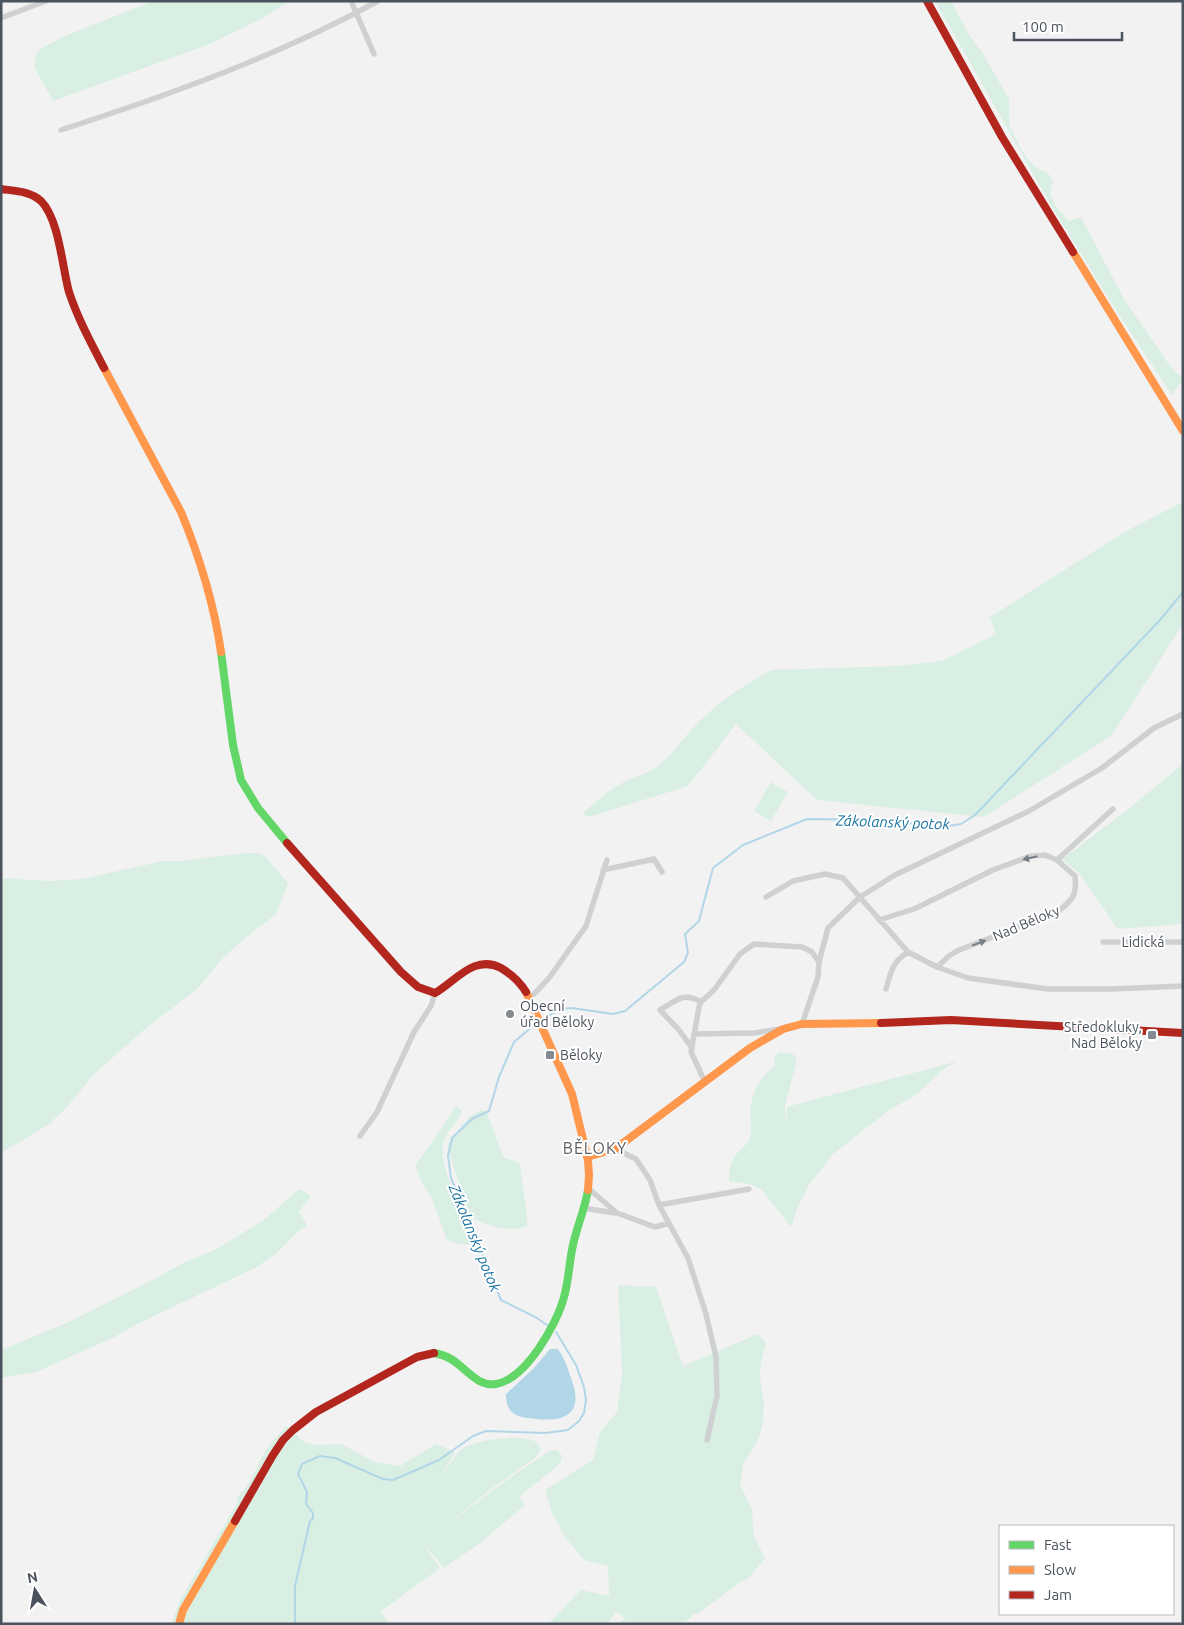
<svg xmlns="http://www.w3.org/2000/svg" width="1184" height="1625" font-family="Ubuntu,sans-serif">
  <style>
    .green { fill: #d9efe4 }
    .water { fill: #b1d6e8 }
    .lines { fill: none; stroke-linecap: round; stroke-linejoin: round }
    .stream { stroke: #b1d6e8; stroke-width: 2 }
    .street { stroke: #ced0d2; stroke-width: 5.5 }
    .fast { stroke: #63d668; stroke-width: 8 }
    .slow { stroke: #ff974d; stroke-width: 8 }
    .jam { stroke: #b3261e; stroke-width: 8 }
    .oneway { fill: #787e86 }
    .poi-dot { fill: #858a91; stroke: #fff; stroke-width: 2 }
    .labels { text-anchor: middle; dominant-baseline: central; stroke-width: 4; stroke-linejoin: round; paint-order: stroke }
    .street-label { font-size: 14px; fill: #4a525d; stroke: #fff }
    .poi-label { font-size: 14px; fill: #4a525d; stroke: #fff; text-anchor: start }
    .water-label { font-size: 15px; font-style: italic; fill: #1a73a0; stroke: #fff }
    .quarter-label { font-size: 16px; letter-spacing: 1px; fill: #5e6065; stroke: #fff }
  </style>
  <rect width="100%" height="100%" fill="#f2f2f2"/>
  <path class="green" d="M153 1H290L261 19 207 45 53 101 34 67 36 54 40 49 65 36Z
    M935 1H951L968 33 983 54 1009 99V125L1021 149 1028 160 1035 167 1048 173 1053 181 1050 187 1052 191 1050 194 1056 207 1069 221 1081 217 1124 299 1168 363 1174 371 1183 378 1172 395 1116 310 1049 202Z
    M1183 502V624L1111 736 984 817 817 800 736 724 688 786 589 817 582 814C596 801 610 789 628 780 639 775 650 773 659 765 672 755 681 741 692 729 715 704 743 685 772 670L896 666 933 662 944 660 996 634 990 617 1128 530Z
    M1183 764V924L1118 929 1079 873 1062 859 1126 811Z
    M771 782 788 792 771 821 754 811Z
    M246 853H258L264 855 288 883 276 914 244 939 223 958 198 988 145 1029 93 1075 67 1107 48 1125 1 1153V878L50 881 82 879 163 861H181Z
    M780 1052 793 1054 797 1060 785 1105 786 1126 787 1108 790 1106 958 1061 942 1070 917 1094 888 1111 832 1155 809 1185 797 1209 791 1227 762 1190 750 1184 729 1181C728 1172 732 1159 738 1152 743 1147 748 1144 750 1137 753 1128 750 1123 750 1114 750 1097 760 1075 774 1067L775 1056Z
    M456 1106 462 1111C457 1123 450 1128 445 1138 434 1161 464 1216 477 1236L475 1243C465 1246 457 1244 447 1240L433 1201 421 1181 415 1165 433 1141Z
    M484 1110 487 1114 504 1158 518 1162 520 1165 527 1215V1226C510 1233 484 1226 470 1216L450 1156 448 1144C459 1132 467 1113 484 1110Z
    M299 1189 311 1196 299 1211 307 1225 293 1236 278 1252 257 1267 135 1325 113 1338 56 1363 36 1372 1 1378V1350L69 1322 143 1285 183 1263 219 1248 266 1218Z
    M618 1285 656 1287 683 1366 758 1334 766 1343 761 1362 760 1376 764 1406 763 1423 758 1440 743 1465 740 1484 753 1512 752 1519 755 1539 765 1558 748 1579 742 1581 697 1614 692 1613V1616L683 1624H618L625 1618 616 1612 607 1624H548L581 1590 609 1596 608 1566 584 1560 565 1537 553 1515 545 1490 593 1460 600 1432 617 1412 622 1374Z
    M286 1426 304 1442 316 1445 341 1444 375 1462 400 1466 436 1444 455 1452 442 1474C450 1466 453 1456 462 1449 476 1439 524 1433 538 1443L541 1449 536 1457 490 1490 443 1528 508 1479 551 1450H557L561 1454 562 1460 556 1467 519 1497 525 1505 479 1544 444 1568 421 1541 440 1568 380 1612 390 1624H171L180 1601 237 1503 238 1496C252 1484 256 1466 266 1450 272 1441 280 1434 286 1426Z"/>
  <path class="water" d="M550 1349H558C565 1359 568 1369 572 1381 583 1412 567 1422 537 1419 529 1418 518 1418 512 1412 507 1407 506 1401 506 1394L534 1368Z"/>
  <g class="lines">
    <path class="stream" d="M542 1019 561 1009 572 1008 613 1014 625 1011 684 962 688 953 685 934 699 921 713 868 743 845 807 819 881 820 941 827 961 824 975 815 1160 620 1183 592
      M538 1022 514 1042 499 1077 489 1111 472 1119 452 1138 448 1156 451 1178 501 1300 537 1318 547 1325
      M295 1624V1586L310 1521 313 1518V1513L306 1504 307 1492 298 1474 302 1464 320 1456 335 1458 383 1479 393 1480 439 1460 473 1436 486 1431 545 1433 568 1430 579 1421 584 1413 586 1400 584 1387 576 1365 556 1332"/>
    <path class="street" d="M351 1 374 54
      M1 18 46 1
      M61 130C169 95 278 56 378 1
      M1057 860 1113 809
      M603 870 654 859 662 872
      M766 897 793 881 825 874 843 878 908 952 937 967 968 978 1048 989H1112L1183 986
      M879 920 914 909 993 870 1031 856 1045 855 1057 860 1075 876C1077 895 1073 899 1059 911L957 951 949 956 937 967
      M1103 942H1183
      M886 989C891 972 892 962 908 952
      M529 998 537 991 549 978 586 926 607 860
      M802 1024 818 977 819 962 828 928 860 897 895 875 1029 811 1102 768 1154 728 1183 714
      M695 1034 754 1033 780 1029
      M692 1048 679 1030 660 1010C676 1001 683 991 701 1002
      M705 1082 691 1052 699 1007 701 1002 714 990 740 954 754 944 802 947 812 952 819 962
      M360 1136 377 1112 414 1032 431 1006 435 993
      M615 1149 636 1159 650 1180 659 1205 688 1258 706 1314 716 1357 717 1396 707 1440
      M588 1188 617 1213 655 1227 669 1223
      M659 1205 749 1189
      M583 1208 615 1213"/>
    <path class="fast" d="M221 652 233 745 241 780 258 808 287 843
      M434 1353C440 1354 446 1356 451 1359 466 1368 477 1387 496 1384 526 1379 557 1324 564 1297 569 1280 569 1262 573 1245 577 1226 585 1209 588 1190"/>
    <path class="slow" d="M1073 252 1183 431
      M104 368 181 512C200 558 214 604 221 652
      M526 992 572 1094 588 1160 589 1175 588 1190
      M587 1157 615 1149 750 1048 783 1029 802 1024 881 1023
      M179 1624 183 1610 235 1521"/>
    <path class="jam" d="M927 1 1002 137 1073 252
      M1 189C15 191 30 191 41 201 59 219 62 266 69 292 78 319 91 343 104 368
      M287 843 401 972 418 987 435 993C456 981 474 954 501 968 511 974 520 982 526 992
      M881 1023 951 1020 1183 1033
      M235 1521 273 1455 283 1440 293 1430 316 1412 417 1357 434 1353"/>
  </g>
  <defs><path id="oneway-solid" d="M-6-.8H1V-3.2L6.5 0L1 3.2V.8H-6Z" transform="scale(1.25)"/></defs>
  <g class="oneway">
    <use href="#oneway-solid" transform="translate(1030 858) rotate(167)"/>
    <use href="#oneway-solid" transform="translate(979 943) rotate(-21)"/>
  </g>
  <g class="poi-dot">
    <circle cx="510" cy="1014" r="5"/>
    <rect x="1147" y="1030" width="10" height="10" rx="2.5"/>
    <rect x="545" y="1050" width="10" height="10" rx="2.5"/>
  </g>
  <g class="labels">
    <g class="street-label">
      <text transform="translate(1026 923) rotate(-23)">Nad Běloky</text>
      <text x="1143" y="942">Lidická</text>
    </g>
    <g class="poi-label">
      <text x="520" y="1006">Obecní<tspan x="520" dy="16">úřad Běloky</tspan></text>
      <text x="1142" y="1027" text-anchor="end">Středokluky,<tspan x="1142" dy="16">Nad Běloky</tspan></text>
      <text x="560" y="1055">Běloky</text>
    </g>
    <g class="water-label">
      <text transform="translate(893 822) rotate(2)">Zákolanský potok</text>
      <text transform="translate(475 1238) rotate(68)">Zákolanský potok</text>
    </g>
    <g class="quarter-label">
      <text x="595" y="1148">BĚLOKY</text>
    </g>
  </g>
  <rect width="1184" height="1625" fill="none" stroke="#4a525d" stroke-width="5"/>
  <rect x="999" y="1525" width="175" height="90" fill="#ffffff" stroke="#b7babe"/>
  <rect x="1009" y="1541" width="25" height="8" fill="#63d668" stroke="#b7babe"/>
  <text x="1044" y="1550" font-size="15" fill="#4a525d">Fast</text>
  <rect x="1009" y="1566" width="25" height="8" fill="#ff974d" stroke="#b7babe"/>
  <text x="1044" y="1575" font-size="15" fill="#4a525d">Slow</text>
  <rect x="1009" y="1591" width="25" height="8" fill="#b3261e" stroke="#b7babe"/>
  <text x="1044" y="1600" font-size="15" fill="#4a525d">Jam</text>
  <g transform="translate(35 1590) rotate(349)" stroke="#ffffff" stroke-width="4" paint-order="stroke">
  <path d="M0-4L9 19L0 12L-9 19Z" fill="#4a525d"/>
  <text y="-8" font-size="14" font-weight="bold" text-anchor="middle" fill="#4a525d">N</text>
  </g>
  <path d="M1014 32v8h108v-8" fill="none" stroke="#4a525d" stroke-width="2.5"/>
  <text x="1022" y="32" font-size="15" fill="#4a525d" stroke="#ffffff" stroke-width="4" paint-order="stroke">100 m</text>
</svg>
